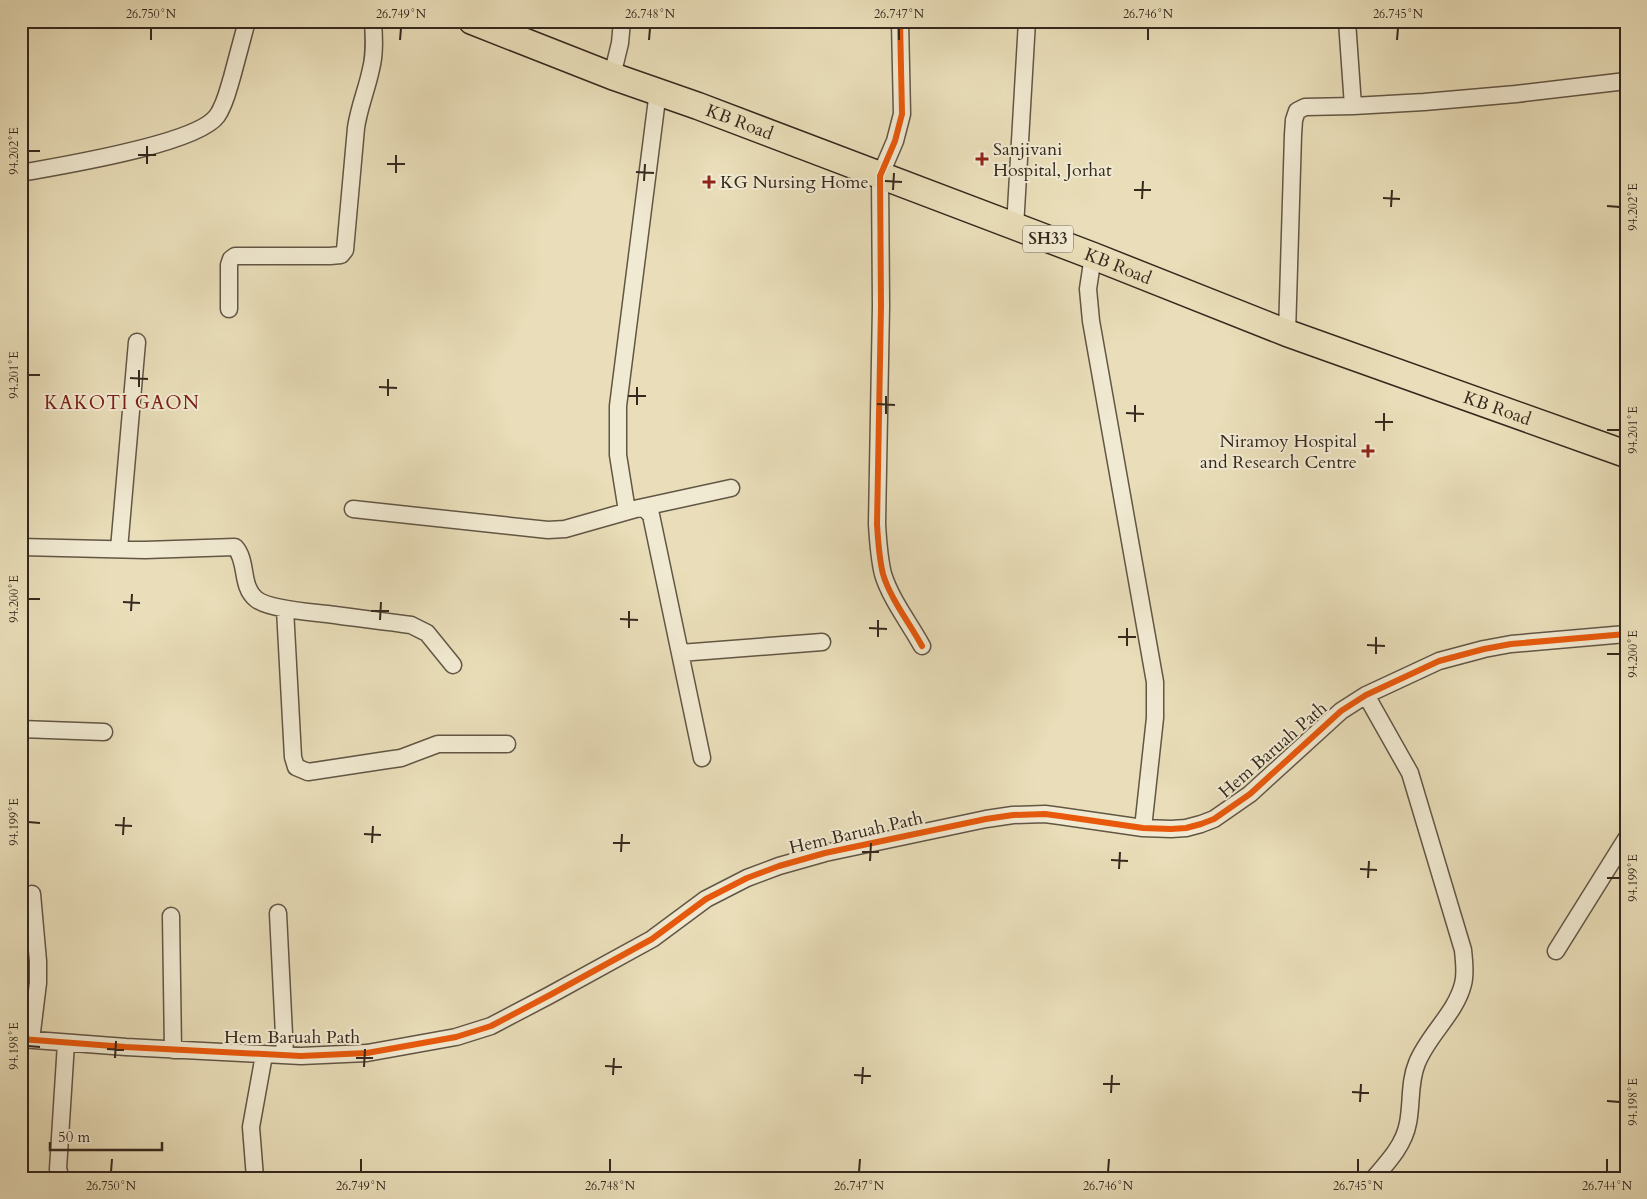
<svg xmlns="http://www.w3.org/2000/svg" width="1647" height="1199" font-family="Cardo,serif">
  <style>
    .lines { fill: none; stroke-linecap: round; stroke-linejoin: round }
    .minor-casing { stroke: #625645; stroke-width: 19 }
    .primary-casing { stroke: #35281e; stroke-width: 29 }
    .minor { stroke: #f1ead2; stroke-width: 16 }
    .primary { stroke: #e9deb9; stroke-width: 26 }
    .cycleway-casing { stroke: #f1ead2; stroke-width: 9 }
    .cycleway { stroke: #e8590c; stroke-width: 6 }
    .ticks { fill: none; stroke: #35281e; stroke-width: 2 }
    .poi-dot { fill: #8f2418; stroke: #f1ead2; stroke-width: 2 }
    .labels { text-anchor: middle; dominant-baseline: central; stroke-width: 4; stroke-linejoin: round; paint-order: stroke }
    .shield { fill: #f1ead2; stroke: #6d6254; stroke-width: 1 }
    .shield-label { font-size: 16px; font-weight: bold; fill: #35281e }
    .street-label { font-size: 18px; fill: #35281e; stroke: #f1ead2 }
    .poi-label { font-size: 18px; fill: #35281e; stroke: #f1ead2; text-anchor: start }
    .neighbourhood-label { font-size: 19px; letter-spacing: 1px; fill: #7a1f14; stroke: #f1ead2 }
    .neatline { fill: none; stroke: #35281e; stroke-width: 2 }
    .ticks-label { font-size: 12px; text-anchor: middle; fill: #35281e }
  </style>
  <rect width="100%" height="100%" fill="#e9deb9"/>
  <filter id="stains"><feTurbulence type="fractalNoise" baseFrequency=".004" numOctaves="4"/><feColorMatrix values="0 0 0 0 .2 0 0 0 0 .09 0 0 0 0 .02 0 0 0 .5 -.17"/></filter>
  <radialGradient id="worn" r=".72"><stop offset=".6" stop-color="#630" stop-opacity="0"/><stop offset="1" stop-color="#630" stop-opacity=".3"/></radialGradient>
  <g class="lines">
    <defs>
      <path id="minor" d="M900 21 902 114 895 141 880 176 881 306 877 524C878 541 879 558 883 574 890 598 910 624 922 646
        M1347 21 1353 106
        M612 76 620 43 622 21
        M21 173C60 166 197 144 217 116 225 105 228 90 232 77 237 58 242 40 247 21
        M1015 227 1027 21
        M1093 256 1088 289 1091 321 1155 682V718L1143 828
        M229 309V265L231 259 235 256H330L341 255 345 250 356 128C359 107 367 89 371 69 375 54 374 37 373 21
        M1287 333 1293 135 1294 120 1297 111 1305 107 1353 106 1424 102 1516 94 1626 81
        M639 508 731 488
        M353 509 548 530 565 529 639 508 645 509 651 515 702 758
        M627 511 618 455V406L658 91
        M21 547 145 550 235 547C248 561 240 586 256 599 268 609 309 612 327 614 355 618 383 621 411 625L427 633 453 665
        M119 549 137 342
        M285 609 293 757 296 767 308 772 387 760 401 758 438 744H507
        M680 653 822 642
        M1366 695 1410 773 1463 950C1464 961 1466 973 1463 984 1456 1013 1428 1035 1417 1063 1409 1082 1412 1103 1408 1123 1404 1145 1388 1162 1374 1178
        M21 729 104 732
        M278 913 285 1055
        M171 916 173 1050
        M1556 951 1626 839
        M21 1039 126 1047 301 1056 367 1053 456 1037 491 1026 550 995 652 939 706 899 747 878 779 866 825 853 986 819 1013 815 1045 814 1060 816 1143 828 1171 829 1186 828 1201 824 1214 819 1250 794 1341 711 1366 695 1439 661 1484 649 1511 644 1626 634
        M31 1040 38 983V961L32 894
        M61 1178 58 1169 66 1043
        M255 1178 251 1127 264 1055"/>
      <g id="primary">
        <path id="s1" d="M472 21 612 76 698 106 1093 256 1287 333 1626 454"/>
      </g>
    </defs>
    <use href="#minor" class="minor-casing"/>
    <use href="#primary" class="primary-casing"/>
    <use href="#minor" class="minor"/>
    <use href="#primary" class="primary"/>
    <defs>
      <path id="cycleway" d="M900 21 902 114 895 141 880 176 881 306 877 524C878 541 879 558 883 574 890 598 910 624 922 646
        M21 1039 126 1047 301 1056 367 1053 456 1037 491 1026 550 995 652 939 706 899 747 878 779 866 825 853 986 819 1013 815 1045 814 1060 816 1143 828 1171 829 1186 828 1201 824 1214 819 1250 794 1341 711 1366 695 1439 661 1484 649 1511 644 1626 634"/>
    </defs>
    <use href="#cycleway" class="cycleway-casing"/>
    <use href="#cycleway" class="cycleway"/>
  </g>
  <path class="ticks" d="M151 40V28M400 40 401 28M649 40 650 28M899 40V28M1148 40V28M1397 40 1398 28M28 151H40M138 155H156M147 164V146M387 164H405M636 172 654 173M396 173V155M644 181 645 164M885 181 902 182M893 190 894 173M1134 190H1151M1383 198 1400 199M1142 199 1143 181M1607 206 1620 207M1391 207 1392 190M28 375H40M130 378 148 379M139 387V370M379 387 397 388M388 396V379M628 396H646M877 404 895 405M637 405V387M1126 413 1144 414M886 414V396M1135 422V405M1375 422H1393M1607 430H1620M1384 431V413M28 599H40M123 602 140 603M131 611 132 594M371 611H389M620 619 638 620M380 620 381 602M629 628V611M869 628 887 629M878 637V620M1118 637H1136M1367 645 1385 646M1127 646V628M1376 654V637M1607 654H1620M28 822 40 823M115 825 132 826M364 834 381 835M123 835 124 817M372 843 373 826M613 843H630M621 852 622 834M862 852H879M1111 860 1128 861M870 861 871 843M1119 869 1120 852M1360 869 1377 870M1368 878 1369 861M1607 878H1620M28 1046 40 1047M107 1049 124 1050M115 1058 116 1041M356 1058H373M605 1066 622 1067M364 1067 365 1049M613 1075 614 1058M854 1075 871 1076M862 1084 863 1067M1103 1084H1120M1352 1092 1369 1093M1111 1093 1112 1075M1607 1101 1620 1102M1360 1102 1361 1084M111 1172 112 1159M361 1172V1159M610 1172V1159M859 1172 860 1159M1108 1172 1109 1159M1358 1172V1159M1607 1172V1159"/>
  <g class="poi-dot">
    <path d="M979.5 151.5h5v5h5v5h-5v5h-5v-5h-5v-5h5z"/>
    <path d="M706.5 174.5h5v5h5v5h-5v5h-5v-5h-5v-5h5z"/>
    <path d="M1365.5 443.5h5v5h5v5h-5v5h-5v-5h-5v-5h5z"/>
  </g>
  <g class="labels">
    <rect class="shield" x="1023" y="225.5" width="50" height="27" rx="4"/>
    <g class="shield-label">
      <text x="1048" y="239">SH33</text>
    </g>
    <g class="street-label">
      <text stroke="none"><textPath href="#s1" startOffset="286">KB Road</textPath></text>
      <text stroke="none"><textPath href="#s1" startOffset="691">KB Road</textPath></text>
      <text stroke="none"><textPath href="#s1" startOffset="1096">KB Road</textPath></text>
      <text transform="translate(1273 750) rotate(-41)">Hem Baruah Path</text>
      <text transform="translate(856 833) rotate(-13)">Hem Baruah Path</text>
      <text x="292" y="1037">Hem Baruah Path</text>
    </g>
    <g class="poi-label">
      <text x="993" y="149">Sanjivani<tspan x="993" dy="21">Hospital, Jorhat</tspan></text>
      <text x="720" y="182">KG Nursing Home</text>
      <text x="1357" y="441" text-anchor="end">Niramoy Hospital<tspan x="1357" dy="21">and Research Centre</tspan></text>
    </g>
    <g class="neighbourhood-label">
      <text x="122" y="403">KAKOTI GAON</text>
    </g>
  </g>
  <rect width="1647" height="1199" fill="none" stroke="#e9deb9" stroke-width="55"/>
  <path d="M50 1142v8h112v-8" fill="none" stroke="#35281e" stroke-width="2.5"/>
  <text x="58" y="1142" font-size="15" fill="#35281e" stroke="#f1ead2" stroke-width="4" paint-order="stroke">50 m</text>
  <rect x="28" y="28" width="1592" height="1144" class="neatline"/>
  <g class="ticks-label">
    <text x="151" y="18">26.750°N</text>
    <text x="401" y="18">26.749°N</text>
    <text x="650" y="18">26.748°N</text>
    <text x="899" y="18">26.747°N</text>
    <text x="1148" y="18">26.746°N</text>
    <text x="1398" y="18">26.745°N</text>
    <text transform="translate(14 151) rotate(-90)" y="4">94.202°E</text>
    <text transform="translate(1633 207) rotate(-90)" y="4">94.202°E</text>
    <text transform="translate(14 375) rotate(-90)" y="4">94.201°E</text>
    <text transform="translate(1633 430) rotate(-90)" y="4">94.201°E</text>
    <text transform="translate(14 599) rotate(-90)" y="4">94.200°E</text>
    <text transform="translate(1633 654) rotate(-90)" y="4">94.200°E</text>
    <text transform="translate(14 822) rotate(-90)" y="4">94.199°E</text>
    <text transform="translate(1633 878) rotate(-90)" y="4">94.199°E</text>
    <text transform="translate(14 1046) rotate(-90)" y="4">94.198°E</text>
    <text transform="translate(1633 1102) rotate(-90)" y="4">94.198°E</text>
    <text x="111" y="1190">26.750°N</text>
    <text x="361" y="1190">26.749°N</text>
    <text x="610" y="1190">26.748°N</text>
    <text x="859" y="1190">26.747°N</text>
    <text x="1108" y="1190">26.746°N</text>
    <text x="1358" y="1190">26.745°N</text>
    <text x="1607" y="1190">26.744°N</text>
  </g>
  <rect width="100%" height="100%" filter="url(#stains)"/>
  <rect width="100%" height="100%" fill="url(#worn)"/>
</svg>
